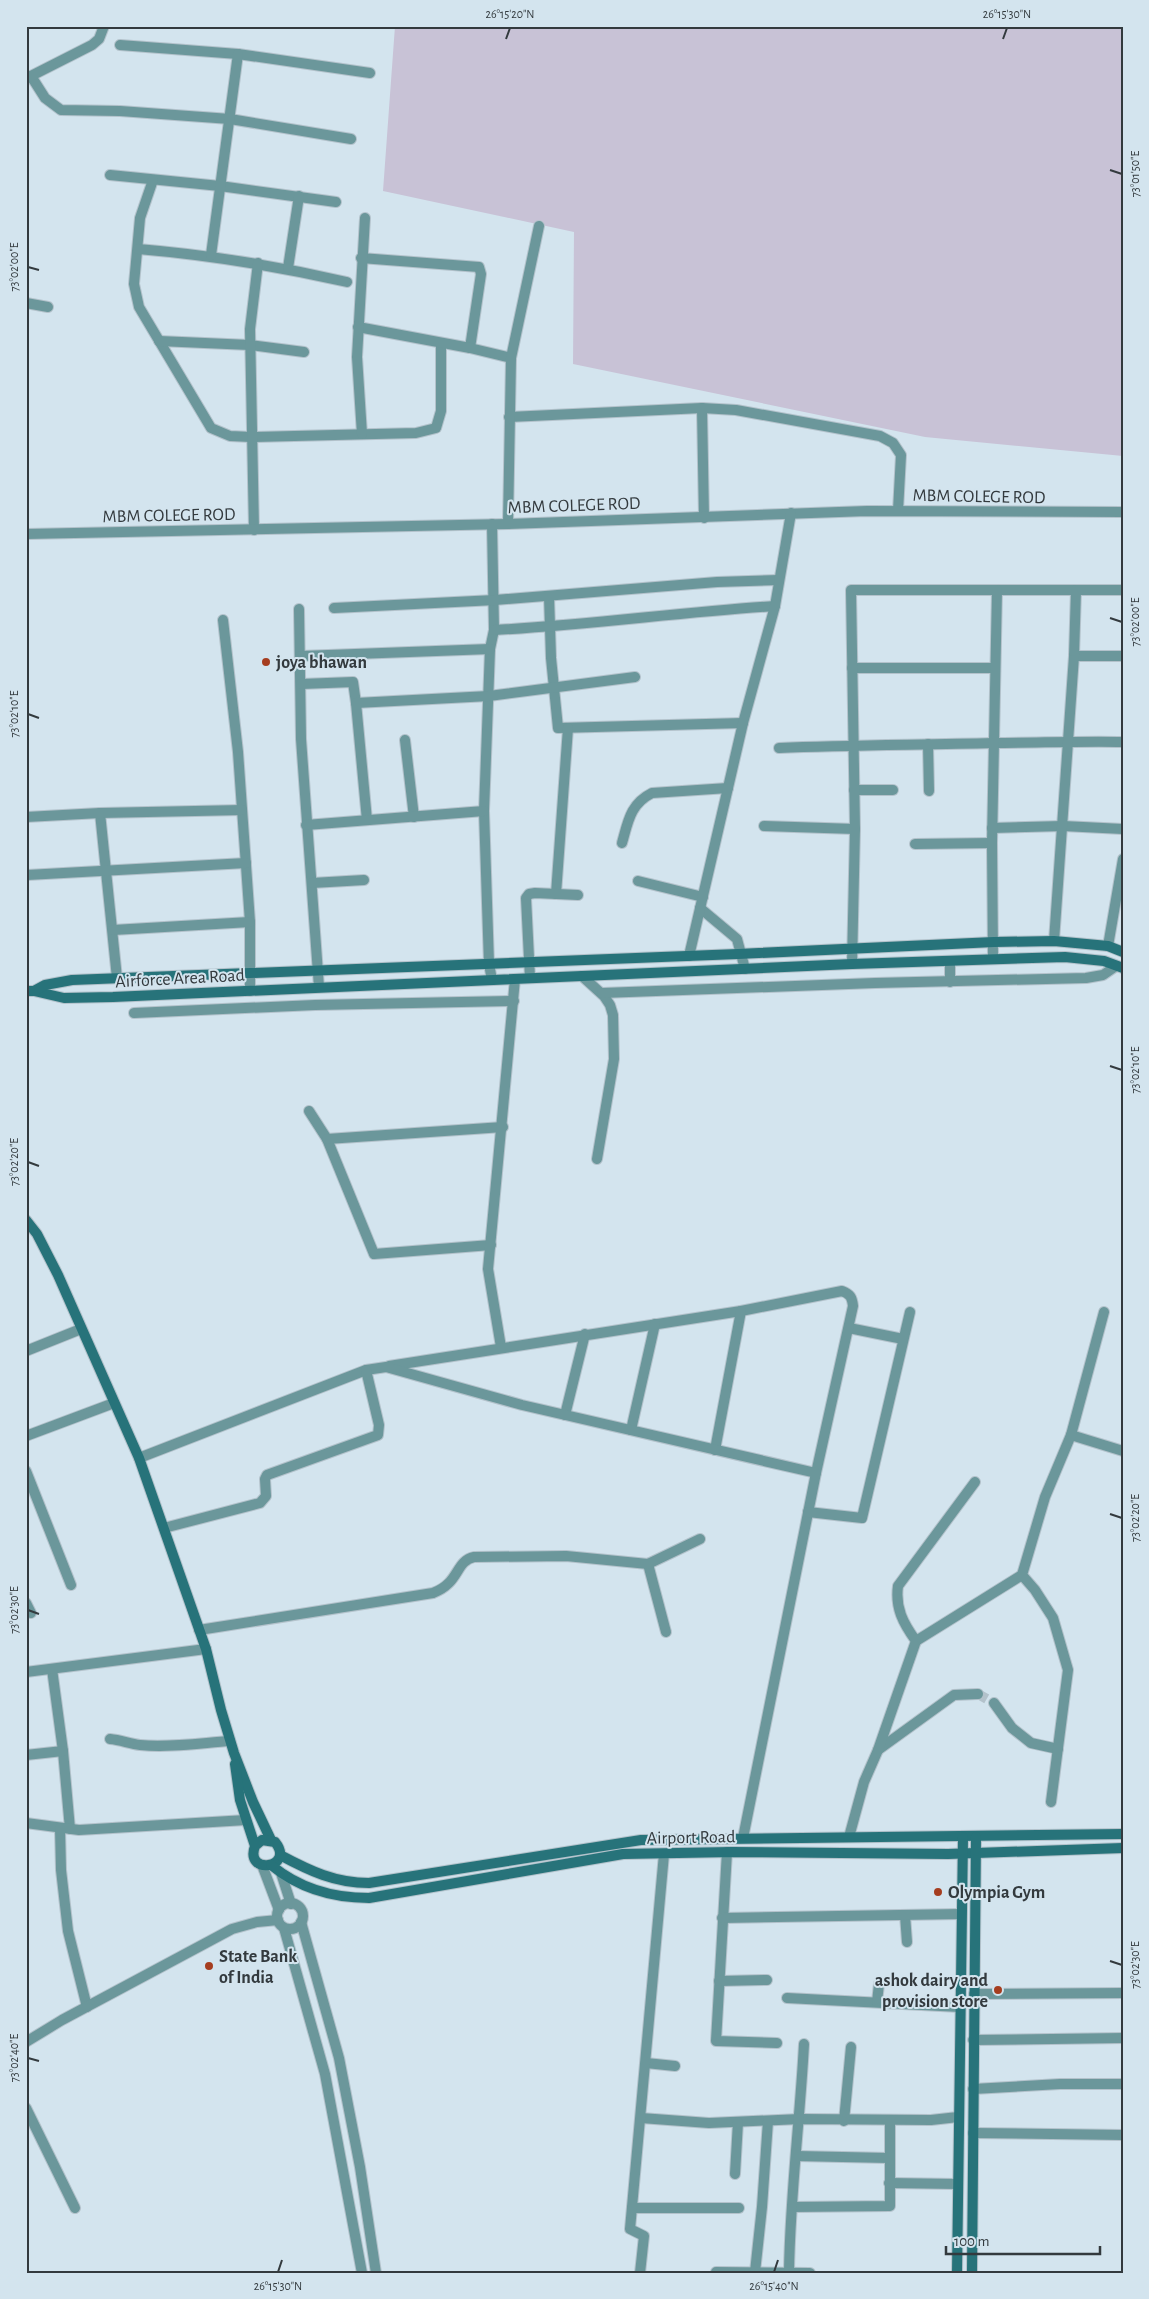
<svg xmlns="http://www.w3.org/2000/svg" width="1149" height="2299" font-family="'Alegreya Sans',sans-serif">
  <style>
    .green { fill: #c8c2d6 }
    .lines { fill: none; stroke-linecap: round; stroke-linejoin: round }
    .street-tunnel { stroke: #b3c2cb; stroke-width: 10; stroke-dasharray: 10 5; stroke-linecap: butt }
    .street-casing { stroke: #b3c2cb; stroke-width: 12 }
    .secondary-casing { stroke: #b3c2cb; stroke-width: 12 }
    .street { stroke: #6b979b; stroke-width: 10 }
    .secondary { stroke: #27737a; stroke-width: 10 }
    .ticks { fill: none; stroke: #333a3e; stroke-width: 2 }
    .poi-dot { fill: #a53d1f; stroke: #d3e4ee; stroke-width: 2 }
    .labels { text-anchor: middle; stroke-width: 4; stroke-linejoin: round; paint-order: stroke }
    .street-label { font-size: 18px; fill: #333a3e; stroke: #d3e4ee }
    .poi-label { font-size: 18px; font-weight: bold; fill: #333a3e; stroke: #d3e4ee; text-anchor: start }
    .neatline { fill: none; stroke: #333a3e; stroke-width: 2 }
    .ticks-label { font-size: 12px; text-anchor: middle; fill: #333a3e }
  </style>
  <rect width="100%" height="100%" fill="#d3e4ee"/>
  <!-- green -->
  <path class="green" d="M395,26H1123V456L925,437L573,364L574,232L383,191Z"/>
  <g class="lines">
    <!-- street-tunnel -->
    <path class="street-tunnel" d="M978,1694L994,1703"/>
    <defs>
      <g id="street">
        <path d="M120,45L238,54L370,73"/>
        <path d="M31,76L45,98L61,110L120,111L230,119L351,139"/>
        <path d="M27,78L92,45L99,39L104,26"/>
        <path d="M110,175L220,186L336,202"/>
        <path d="M153,180L140,218L134,284L139,307L211,428L230,436L251,437L416,433L436,428L441,411V343"/>
        <path d="M138,249C210,255 277,266 347,282"/>
        <path d="M211,255L238,54"/>
        <path d="M361,258L479,267L481,274L470,348"/>
        <path d="M288,268L299,196"/>
        <path d="M26,303L48,307"/>
        <path d="M358,327L470,348L511,358"/>
        <path d="M159,341L250,345L304,352"/>
        <path d="M702,408L704,518"/>
        <path d="M509,417L702,408L736,410L880,436L893,443L901,455L898,511"/>
        <path d="M362,434L357,357L365,218"/>
        <path d="M492,524L494,630L490,649L484,811L489,964L492,980"/>
        <path d="M508,524L511,358L539,226"/>
        <path d="M254,530L250,329L258,263"/>
        <path d="M26,534L508,524L867,511L1123,512"/>
        <path d="M997,590H1076"/>
        <path d="M549,596L551,658L558,728L743,723"/>
        <path d="M334,608L495,600L717,582L779,580"/>
        <path d="M299,609L301,739L319,987"/>
        <path d="M223,620L238,752L250,922V991"/>
        <path d="M494,630C588,625 681,612 775,606"/>
        <path d="M301,656L490,649"/>
        <path d="M1074,656H1123"/>
        <path d="M852,668H995"/>
        <path d="M301,684L353,682L356,703"/>
        <path d="M405,740L414,817"/>
        <path d="M928,744L929,791"/>
        <path d="M779,748C850,745 921,745 993,743C1036,743 1079,741 1123,742"/>
        <path d="M854,790H893"/>
        <path d="M100,813L117,978"/>
        <path d="M26,817L100,813L242,810"/>
        <path d="M367,820L356,703L489,696L635,677"/>
        <path d="M306,825L484,811"/>
        <path d="M764,826L855,829"/>
        <path d="M992,828L1063,826L1123,829"/>
        <path d="M622,843C628,822 630,804 652,793L728,788"/>
        <path d="M915,844L992,843"/>
        <path d="M27,875L246,863"/>
        <path d="M638,881L703,897"/>
        <path d="M312,883L364,880"/>
        <path d="M556,894L568,728"/>
        <path d="M700,908L737,939L745,969"/>
        <path d="M113,930L250,922"/>
        <path d="M1054,941L1074,656L1076,590H1123"/>
        <path d="M1108,946L1123,859"/>
        <path d="M689,956L743,723L775,606L791,513"/>
        <path d="M852,964L855,829L851,590H997L992,843L993,959"/>
        <path d="M582,976L604,996L610,1005L613,1015L614,1059L597,1159"/>
        <path d="M530,978L526,898L529,894L535,893L578,895"/>
        <path d="M950,982V961"/>
        <path d="M602,993L875,983L1086,978L1103,975L1116,966"/>
        <path d="M134,1013L315,1005L514,1001"/>
        <path d="M309,1111L327,1139L374,1254L491,1245"/>
        <path d="M327,1139L503,1127"/>
        <path d="M849,1328L903,1339"/>
        <path d="M501,1347L488,1269L515,979"/>
        <path d="M26,1351L81,1329"/>
        <path d="M389,1366L741,1311L842,1291C850,1294 852,1297 853,1306L816,1473"/>
        <path d="M565,1415L585,1334"/>
        <path d="M631,1430L655,1324"/>
        <path d="M1071,1435L1123,1451"/>
        <path d="M26,1436L114,1403"/>
        <path d="M715,1450L741,1311"/>
        <path d="M139,1458L366,1370L386,1367L522,1405L816,1473L743,1838"/>
        <path d="M26,1471L71,1585"/>
        <path d="M808,1512L862,1518L910,1312"/>
        <path d="M164,1528L260,1503L266,1496L265,1479L267,1475L378,1435L379,1425L366,1370"/>
        <path d="M648,1564L666,1632"/>
        <path d="M26,1603L31,1613"/>
        <path d="M199,1630L433,1593C460,1583 455,1561 474,1557L566,1556L648,1564L700,1539"/>
        <path d="M916,1641L1022,1575"/>
        <path d="M52,1669L63,1751L70,1829"/>
        <path d="M26,1672L206,1649"/>
        <path d="M994,1703L1012,1728L1031,1743L1058,1749"/>
        <path d="M110,1739C121,1740 130,1744 140,1745C169,1748 201,1743 230,1741"/>
        <path d="M878,1750L954,1695L978,1694"/>
        <path d="M26,1755L63,1751"/>
        <path d="M1051,1802L1068,1670L1053,1618L1035,1590L1022,1575L1045,1497L1071,1435L1104,1312"/>
        <path d="M26,1823L79,1830L246,1820"/>
        <path d="M60,1828L61,1870L68,1931L87,2007"/>
        <path d="M849,1837L864,1782L878,1750L916,1641C903,1623 895,1608 898,1586L975,1482"/>
        <path d="M727,1852L716,2041L777,2043"/>
        <path d="M262,1865L279,1910"/>
        <path d="M281,1873L291,1904"/>
        <circle cx="290" cy="1916" r="13"/>
        <path d="M905,1915L907,1942"/>
        <path d="M722,1918L961,1914"/>
        <path d="M301,1922L339,2058L360,2167L376,2273"/>
        <path d="M284,1928L325,2074L362,2273"/>
        <path d="M719,1981L767,1980"/>
        <path d="M974,1994L1123,1993"/>
        <path d="M787,1998L960,2007"/>
        <path d="M877,2002L879,1984"/>
        <path d="M973,2040L1123,2038"/>
        <path d="M26,2042L62,2020L232,1929L257,1922L278,1920"/>
        <path d="M646,2063L675,2066"/>
        <path d="M973,2089L1060,2084H1123"/>
        <path d="M26,2108L75,2208"/>
        <path d="M641,2118L709,2123L800,2119L931,2120L958,2117"/>
        <path d="M844,2121L851,2047"/>
        <path d="M973,2133L1123,2135"/>
        <path d="M796,2156L889,2158"/>
        <path d="M735,2174L738,2122"/>
        <path d="M889,2183L958,2184"/>
        <path d="M792,2207L890,2206V2120"/>
        <path d="M632,2208H739"/>
        <path d="M716,2272L810,2273"/>
        <path d="M755,2272L762,2207L768,2121"/>
        <path d="M789,2272C790,2196 800,2120 804,2044"/>
        <path d="M640,2273L644,2236L630,2229L664,1854"/>
      </g>
      <g id="secondary">
        <path d="M26,991H34L64,998L113,997L852,964L1065,957L1104,961L1123,968"/>
        <path d="M34,991L45,985L72,980L738,954L994,942L1054,941L1108,946L1123,952"/>
        <path d="M26,1220L37,1234L58,1275L139,1458L206,1649L221,1710L234,1753L253,1802L271,1840"/>
        <path d="M235,1764L240,1800L255,1846C244,1876 296,1868 275,1842L262,1840L255,1846"/>
        <path d="M280,1855C310,1871 335,1883 369,1883L641,1840L1123,1834"/>
        <path d="M271,1865C300,1889 332,1898 369,1898L623,1854L732,1852L948,1854L1123,1848"/>
        <path d="M957,2273L963,1837"/>
        <path d="M972,2273L976,1837"/>
      </g>
    </defs>
    <!-- street casing -->
    <use href="#street" class="street-casing"/>
    <!-- secondary casing -->
    <use href="#secondary" class="secondary-casing"/>
    <!-- street -->
    <use href="#street" class="street"/>
    <!-- secondary -->
    <use href="#secondary" class="secondary"/>
  </g>
  <!-- ticks -->
  <path class="ticks" d="M506,39L510,28M1003,39L1007,28M1110,170L1122,174M28,267L39,270M1110,618L1122,622M28,714L39,718M1110,1066L1122,1070M28,1162L39,1166M1110,1514L1122,1518M28,1610L39,1614M1110,1961L1122,1965M28,2058L39,2061M278,2272L282,2260M774,2272L778,2260"/>
  <!-- markers -->
  <g class="poi-dot">
    <circle cx="266" cy="662" r="5"/>
    <circle cx="938" cy="1892" r="5"/>
    <circle cx="209" cy="1966" r="5"/>
    <circle cx="998" cy="1990" r="5"/>
  </g>
  <g class="labels">
    <!-- street labels -->
    <g class="street-label">
      <text transform="translate(979 496) rotate(1)" y="6">MBM COLEGE ROD</text>
      <text transform="translate(574 505) rotate(-2)" y="6">MBM COLEGE ROD</text>
      <text transform="translate(169 515) rotate(-1)" y="6">MBM COLEGE ROD</text>
      <text transform="translate(180 978) rotate(-3)" y="6">Airforce Area Road</text>
      <text transform="translate(691 1837) rotate(-1)" y="6">Airport Road</text>
    </g>
    <!-- poi labels -->
    <g class="poi-label">
      <text x="276" y="668">joya bhawan</text>
      <text x="948" y="1898">Olympia Gym</text>
      <text x="219" y="1962">State Bank<tspan x="219" dy="21">of India</tspan></text>
      <text x="988" y="1986" text-anchor="end">ashok dairy and<tspan x="988" dy="21">provision store</tspan></text>
    </g>
  </g>
  <!-- border -->
  <rect width="1149" height="2299" fill="none" stroke="#d3e4ee" stroke-width="55"/>
  <!-- scale -->
  <path d="M946 2246v8h154v-8" fill="none" stroke="#333a3e" stroke-width="2.5"/>
  <text x="954" y="2246" font-size="15" fill="#333a3e" stroke="#d3e4ee" stroke-width="4" paint-order="stroke">100 m</text>
  <rect x="28" y="28" width="1094" height="2244" class="neatline"/>
  <g class="ticks-label">
    <text x="510" y="18">26°15'20"N</text>
    <text x="1007" y="18">26°15'30"N</text>
    <text transform="translate(1135 174) rotate(-90)" y="4">73°01'50"E</text>
    <text transform="translate(14 267) rotate(-90)" y="4">73°02'00"E</text>
    <text transform="translate(1135 622) rotate(-90)" y="4">73°02'00"E</text>
    <text transform="translate(14 714) rotate(-90)" y="4">73°02'10"E</text>
    <text transform="translate(1135 1070) rotate(-90)" y="4">73°02'10"E</text>
    <text transform="translate(14 1162) rotate(-90)" y="4">73°02'20"E</text>
    <text transform="translate(1135 1518) rotate(-90)" y="4">73°02'20"E</text>
    <text transform="translate(14 1610) rotate(-90)" y="4">73°02'30"E</text>
    <text transform="translate(1135 1965) rotate(-90)" y="4">73°02'30"E</text>
    <text transform="translate(14 2058) rotate(-90)" y="4">73°02'40"E</text>
    <text x="278" y="2290">26°15'30"N</text>
    <text x="774" y="2290">26°15'40"N</text>
  </g>
</svg>
